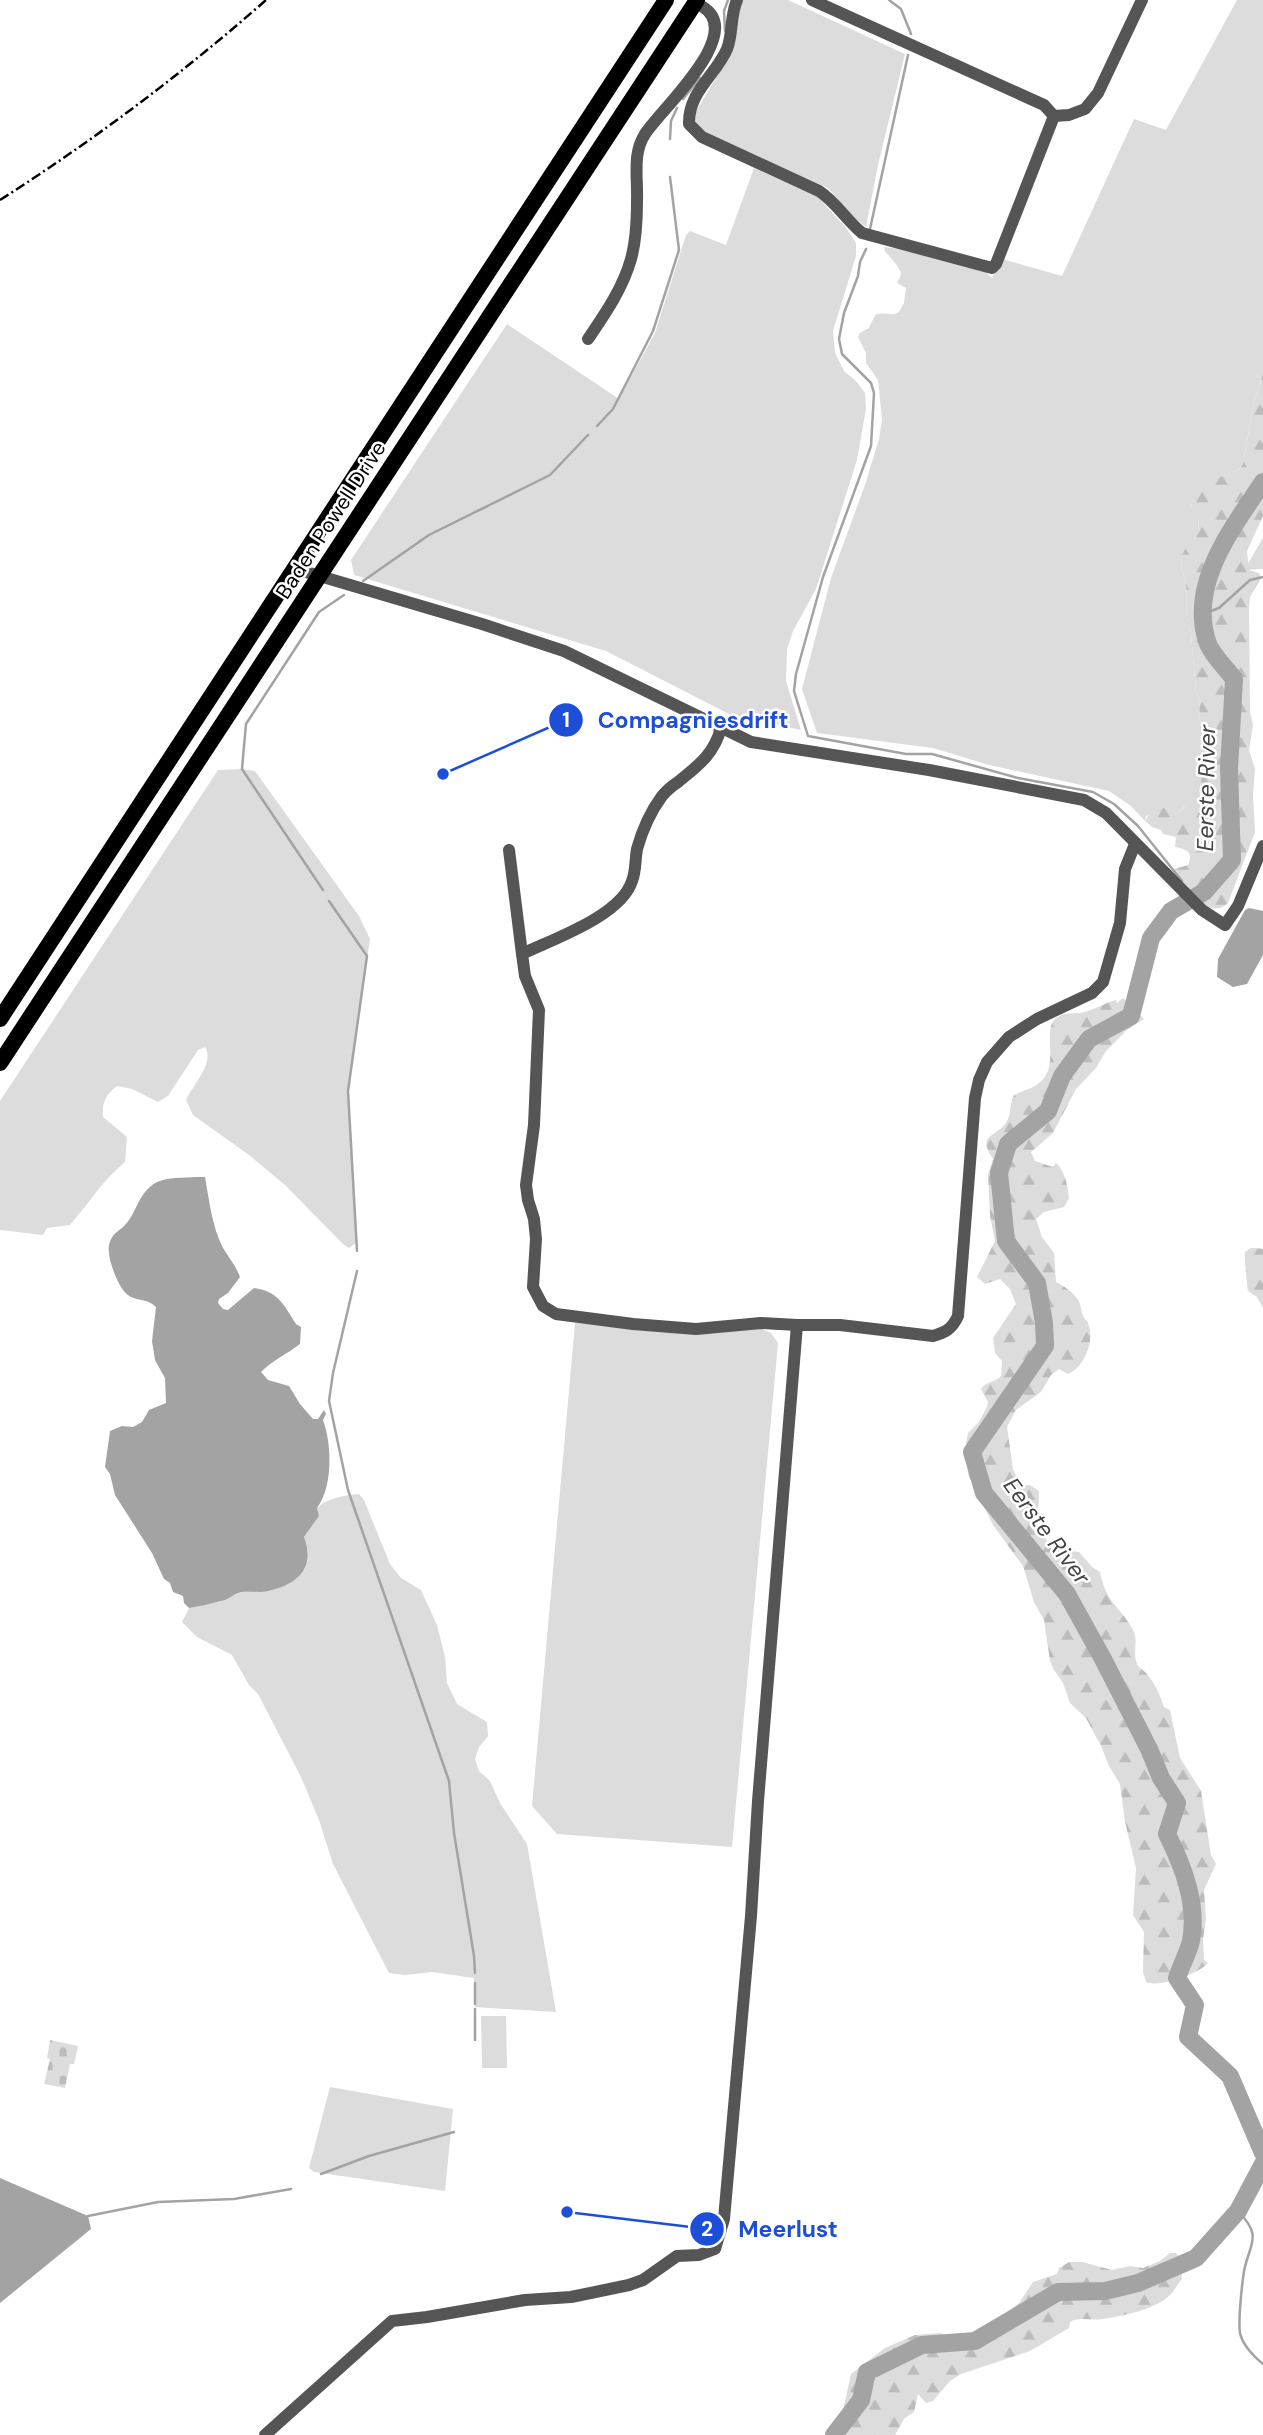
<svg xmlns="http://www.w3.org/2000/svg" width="1263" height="2435" font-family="'DM Sans',sans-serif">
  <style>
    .green { fill: #dcdcdc }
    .forest { fill: url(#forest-firs) }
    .cemetery { fill: url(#cemetery-stones) }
    .water { fill: #a3a3a3 }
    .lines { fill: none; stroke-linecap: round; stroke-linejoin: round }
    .stream { stroke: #a3a3a3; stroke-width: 2.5 }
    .river { stroke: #a3a3a3; stroke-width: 18 }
    .minor { stroke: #555; stroke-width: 12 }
    .major { stroke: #000; stroke-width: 16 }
    .rail { stroke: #000; stroke-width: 2.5; stroke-dasharray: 10 3.5 2 3.5; stroke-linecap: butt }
    .labels { text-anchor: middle; stroke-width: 5; stroke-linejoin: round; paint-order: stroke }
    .street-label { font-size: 21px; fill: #000; stroke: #fff }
    .water-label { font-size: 23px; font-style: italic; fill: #444; stroke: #fff }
    .leader { fill: none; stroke: #1d4ed8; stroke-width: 2.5 }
    .callout-dot { fill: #1d4ed8; stroke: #fff; stroke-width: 2.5 }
    .mark-label { font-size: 21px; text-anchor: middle; font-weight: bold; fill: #fff }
    .callout-label { font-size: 23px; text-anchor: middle; font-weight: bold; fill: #1d4ed8; stroke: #fff; stroke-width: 5; stroke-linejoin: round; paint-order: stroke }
  </style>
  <defs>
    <pattern id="forest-firs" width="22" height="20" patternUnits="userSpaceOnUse" patternTransform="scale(1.75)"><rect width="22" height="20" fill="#dcdcdc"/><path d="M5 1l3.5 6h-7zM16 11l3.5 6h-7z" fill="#bbb"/></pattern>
    <pattern id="cemetery-stones" width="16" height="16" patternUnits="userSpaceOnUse" patternTransform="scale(1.75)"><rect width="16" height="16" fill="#dcdcdc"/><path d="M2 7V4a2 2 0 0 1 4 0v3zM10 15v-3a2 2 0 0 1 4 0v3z" fill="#bbb"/></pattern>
  </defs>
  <rect width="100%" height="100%" fill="#fff"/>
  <!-- green -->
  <g class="green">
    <path d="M743,0H788L905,54L878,165L866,227L852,216L828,188L700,131L694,123L695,113L722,68Z"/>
    <path d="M1237,0H1263V374L1254,401L1243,464C1237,474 1203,496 1191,505L1198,512L1199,532L1191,538L1182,555L1181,565L1186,584L1187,619L1191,633L1196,691L1199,700L1200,720L1204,735L1200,798L1198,803L1184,807L1177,814L1164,808L1146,816L1145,821L1131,806L1109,791L989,765L933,748L817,733L802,689L831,578L866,482L879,439L882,419L878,380L866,363V353L858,337L860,333L869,328L875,315C884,311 891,317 899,312L904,303L906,288L897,283C898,280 901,277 901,273C900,268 889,255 885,252L884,247L924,252L983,269L992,278L1002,259L1062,276L1134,119L1166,130Z"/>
    <path d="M754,168L818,197L847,229L856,243V256L833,331L835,353L844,371L856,381L865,393L866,409L857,460L816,589L793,631L787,649L786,681L801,730L731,715L606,651L354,575L351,560L507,324L619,399L655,333L686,235L690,231L726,245Z"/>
    <path d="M1263,538V569L1244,570Z"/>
    <path d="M242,769L255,771L359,916L370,939L348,1091L356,1243L349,1248L343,1244L285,1185L249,1155L193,1115L186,1100C193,1085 215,1062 205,1047L198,1050L168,1096L158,1102L132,1089L117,1086C105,1095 102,1103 103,1117L127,1137L125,1162C103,1180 89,1203 70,1225L47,1228L43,1235L0,1230V1101L218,770Z"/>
    <path d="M575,1323L711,1332L760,1328L771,1333L778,1343L732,1847L557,1834L532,1806Z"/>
    <path d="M359,1494L364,1500L390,1564L401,1578L421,1590L437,1625L445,1657L447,1683L457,1704L487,1722L488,1736L479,1747L475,1759L479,1771L490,1781L500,1803L527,1844L556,2012L475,2007L474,1978L432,1972L405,1975L389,1973L333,1864L319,1820L301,1777L258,1694L249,1685L232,1655L197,1637L182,1622L189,1608C200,1605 211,1604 221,1601C228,1599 233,1594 241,1592C250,1591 260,1593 268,1591C298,1584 317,1568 304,1537L319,1516L317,1508C327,1498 345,1495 359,1494Z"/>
    <path d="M506,2016L507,2068H482L481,2016Z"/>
    <path d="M330,2087L453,2109L445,2191L314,2172L309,2168Z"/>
  </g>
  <!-- forest -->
  <g class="forest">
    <path d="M1263,374V516L1247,551L1249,570L1259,573L1261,578L1250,597L1249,608L1250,711L1253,725L1249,750L1255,769L1253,795L1255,832L1228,903C1209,922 1187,887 1174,874V869L1188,865C1194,852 1186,849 1175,847L1176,837L1163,834L1161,830L1152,827L1145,821L1153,808H1164L1177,814L1188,804L1198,803L1200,798L1204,735L1200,720L1199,700L1196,691L1191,633L1187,619L1186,584L1181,565L1182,555L1191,537L1199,532C1200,515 1194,510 1187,497C1196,465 1227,489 1243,464L1254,401Z"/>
    <path d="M1123,998L1144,1019L1127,1030L1106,1051L1096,1068L1076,1089L1053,1133L1031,1152L1035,1161L1053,1167L1056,1163C1066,1173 1067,1184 1069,1198L1064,1207L1044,1212L1036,1219L1042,1237L1054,1253L1056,1282C1064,1286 1073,1292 1078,1300C1081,1304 1081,1311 1083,1316C1088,1325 1086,1316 1089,1326C1094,1343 1084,1367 1068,1374L1059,1369L1051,1375L1041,1392L1016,1410L1007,1427L1013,1469L1020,1485H1030L1039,1491L1038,1521L1050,1548L1079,1552L1092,1567L1100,1572C1106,1603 1118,1604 1132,1628C1139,1639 1133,1650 1136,1661C1138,1668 1141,1668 1146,1673C1155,1683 1160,1695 1164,1707L1170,1710L1180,1758L1201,1791L1211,1855L1216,1864L1204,1890L1206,1919L1203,1940L1204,1960L1208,1963C1199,1974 1159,1988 1146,1982L1143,1972L1144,1932L1133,1915L1136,1868L1125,1822L1120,1784L1109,1766L1101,1746L1086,1718L1070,1703L1063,1683L1054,1670L1050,1661L1044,1620L1034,1602L1023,1566L993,1525L968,1474L966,1443L968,1433L979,1422L987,1407L988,1402L981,1389C986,1381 995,1383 1001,1376L1002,1361L995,1353L993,1338L1016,1304L1010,1289L1000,1279L985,1284L977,1277L995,1241L990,1216L988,1174L993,1159C977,1135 994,1138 1006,1123C1012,1114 1009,1104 1014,1095C1022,1091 1031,1089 1038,1084C1061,1068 1042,1031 1055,1019C1062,1012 1071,1014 1080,1013C1093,1011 1104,1003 1116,1000L1117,1003Z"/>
    <path d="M1256,1248L1263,1249V1308L1257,1297L1248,1291C1247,1285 1244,1255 1245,1252L1251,1248Z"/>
    <path d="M1170,2253H1176L1180,2258L1182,2279C1177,2284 1175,2291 1169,2296C1153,2310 1123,2316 1102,2319C1091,2321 1079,2316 1070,2322L1069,2328L1030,2351L961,2374L950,2381L933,2401L926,2403L918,2394L914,2412L904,2419L895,2435H824L840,2424L851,2374L885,2348L915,2335L940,2333L958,2339L982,2332L1019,2303L1033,2282L1057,2274L1059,2268L1069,2262H1082L1112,2270L1130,2266L1143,2268L1160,2261Z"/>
  </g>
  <!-- cemetery -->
  <path class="cemetery" d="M50,2040L78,2046L74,2064H70L65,2088L44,2084L50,2059L47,2058Z"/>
  <!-- water -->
  <g class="water">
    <path d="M1249,908L1263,911V955L1247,984L1233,987L1217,977L1218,959L1245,910Z"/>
    <path d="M195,1177H205C209,1199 212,1227 223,1248C229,1258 236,1266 240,1277L228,1293L219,1299L218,1303L223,1309L228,1310L254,1288C278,1291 284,1305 296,1324L301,1327L300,1344C287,1354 273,1360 261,1372L268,1380L289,1386L300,1404L313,1419H318L324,1410L326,1414L323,1420C332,1444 333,1487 317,1508L319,1516L304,1537C316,1568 298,1584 268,1591C260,1593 250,1591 241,1592C233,1594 228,1600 221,1601C211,1604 199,1606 189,1608L184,1603L183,1596L173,1592L170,1583L164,1579L152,1553L115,1495L110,1474L105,1467L110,1431L122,1426L133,1427L142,1422L149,1410L166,1403L165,1378L155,1360L152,1341L156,1307C144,1295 132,1305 121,1287C115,1277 107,1257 109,1245C112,1233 118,1232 125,1225C137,1213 138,1192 157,1182C168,1177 183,1178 195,1177Z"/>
    <path d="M0,2178L88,2216L91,2229L0,2303Z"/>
  </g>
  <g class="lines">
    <!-- stream -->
    <g class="stream">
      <path d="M889,0L901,9L911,34"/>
      <path d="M725,31L724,11L728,0"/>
      <path d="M683,99L700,78"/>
      <path d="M670,139L671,121L677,108"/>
      <path d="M870,229L908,55"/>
      <path d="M866,249L860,262L858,276L844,313L839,339L842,354L871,383L874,393L871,446L823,577L796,674L794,691L808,736L906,754H932L1018,778L1093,792L1114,804L1138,826L1182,881"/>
      <path d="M597,426L613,409L653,331L679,250L670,177"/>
      <path d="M363,581L429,535L550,475L588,435"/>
      <path d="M1201,615L1219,608L1250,580L1263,577"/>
      <path d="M323,890L242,769L246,724L319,612L344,595"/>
      <path d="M329,901L367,956L348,1091L357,1251"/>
      <path d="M357,1271L333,1373L329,1401L348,1490L449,1781L454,1833L474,1956L475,1973"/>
      <path d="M475,1983V2004"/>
      <path d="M475,2009V2040"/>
      <path d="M321,2174L369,2156L454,2132"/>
      <path d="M1238,2211C1263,2237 1250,2242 1244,2271C1242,2284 1238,2321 1240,2333C1242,2344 1254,2357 1263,2364"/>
      <path d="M88,2216L158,2202L234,2199L291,2189"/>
    </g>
    <!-- river -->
    <g class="river">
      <path d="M1263,482C1232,529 1187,585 1208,644C1213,656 1226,668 1234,679L1229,769L1232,860L1204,892L1171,911L1151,938L1131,1016L1089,1039L1062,1076L1048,1111L1008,1144L999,1173L1006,1241L1037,1283L1044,1323L1045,1346L972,1452L984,1493L1067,1594L1103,1659L1149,1749L1161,1778L1177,1803L1167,1834C1183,1866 1198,1904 1191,1941C1188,1953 1181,1966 1177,1978L1195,2005L1188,2037L1230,2076L1263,2153"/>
      <path d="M834,2435L861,2400L867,2372L922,2345L975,2341L1058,2292L1105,2291L1138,2283L1196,2258L1238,2211L1263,2164"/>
    </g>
    <!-- minor -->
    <g class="minor">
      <path d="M737,0C730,16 733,34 727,49C716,75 688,92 689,124L702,137L819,191C836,202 846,220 862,233L992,268L996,264L1054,116"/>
      <path d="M812,0L1044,105L1054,116L1069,115L1085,109L1098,93L1142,0"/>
      <path d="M588,339C605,314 623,288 631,259C636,241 637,220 637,201C638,178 632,154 645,134C661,109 746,34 703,7"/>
      <path d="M296,569L482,624L564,651L751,742L929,770L1084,800L1106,813L1202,910L1225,925L1238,906L1263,846"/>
      <path d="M509,850L522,954C553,939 621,916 632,881C636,871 635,860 637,849C642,831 651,811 662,796C667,790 672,786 678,782C699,765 714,754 721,728"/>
      <path d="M522,954L525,976L539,1010L534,1125L526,1185L528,1200L534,1219L536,1239L533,1287L543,1306L556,1314L633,1324L696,1329L761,1323L797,1325"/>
      <path d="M265,2435L392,2321L427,2317L525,2300L571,2297L629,2285L643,2280L677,2256L699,2255L715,2249L724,2219L751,1916L758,1801L797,1325H840L933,1336C946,1332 952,1329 958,1316L975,1098L979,1080L987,1062L1009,1037L1037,1019L1092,993L1103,982L1120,923L1125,869L1135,844"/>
    </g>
    <!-- major -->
    <g class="major">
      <path d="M0,1019L666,0"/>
      <path d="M0,1063L697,0"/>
    </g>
    <!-- rail -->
    <path class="rail" d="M0,200C94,140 182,74 266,0"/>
  </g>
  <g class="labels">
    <!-- street labels -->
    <g class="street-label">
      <text transform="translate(331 520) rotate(-57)" y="7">Baden Powell Drive</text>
    </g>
    <!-- water labels -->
    <g class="water-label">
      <text transform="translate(1206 788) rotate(-89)" y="8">Eerste River</text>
      <text transform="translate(1047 1531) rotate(53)" y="8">Eerste River</text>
    </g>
  </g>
  <!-- callouts -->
  <path class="leader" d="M443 774L566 720M567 2212L707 2229"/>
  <g class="callout-dot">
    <circle cx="443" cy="774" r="7"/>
    <circle cx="567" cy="2212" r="7"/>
    <circle cx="566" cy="720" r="18"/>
    <circle cx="707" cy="2229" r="18"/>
  </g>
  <g class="mark-label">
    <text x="566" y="727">1</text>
    <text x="707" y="2236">2</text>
  </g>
  <g class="callout-label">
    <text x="693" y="728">Compagniesdrift</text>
    <text x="788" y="2237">Meerlust</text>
  </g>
</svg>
